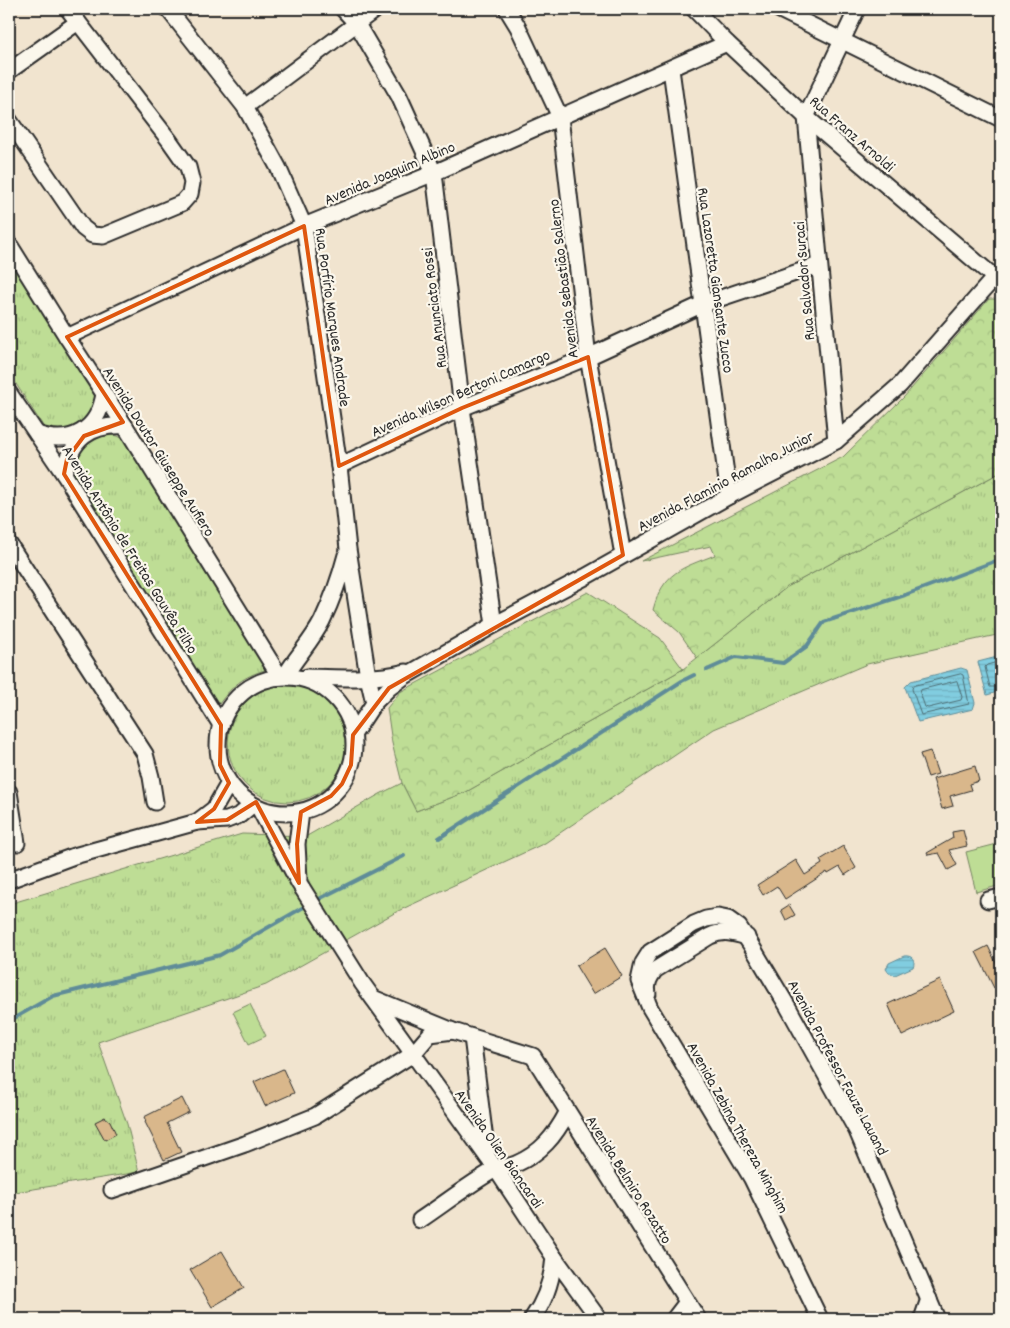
<svg xmlns="http://www.w3.org/2000/svg" width="1010" height="1328" font-family="Dekko,sans-serif">
  <style>
    .grass { fill: url(#grass-tufts); stroke: #748460 }
    .forest { fill: url(#forest-crowns); stroke: #748460 }
    .pitch { fill: #bedd95; stroke: #748460 }
    .water { fill: url(#water-rules); stroke: #5f8c98 }
    .lines { fill: none; stroke-linecap: round; stroke-linejoin: round }
    .shore { stroke: #4d6c73; stroke-width: 1 }
    .stream { stroke: #5f8c98; stroke-width: 4 }
    .building { fill: #d9b78b; stroke: #2b2b2b }
    .minor-casing { stroke: #2b2b2b; stroke-width: 19 }
    .minor { stroke: #fbf7ec; stroke-width: 15 }
    .marked { fill: none; stroke: #df570e; stroke-width: 4; stroke-linejoin: round }
    .labels { text-anchor: middle; stroke-width: 4.5; stroke-linejoin: round; paint-order: stroke }
    .street-label { font-size: 16px; fill: #2b2b2b; stroke: #fbf7ec }
  </style>
  <defs>
    <pattern id="grass-tufts" width="24" height="20" patternUnits="userSpaceOnUse" patternTransform="scale(1.25)"><rect width="24" height="20" fill="#bedd95"/><path d="M3 7l-1-3M5 7V3M7 7l1-3M15 17l-1-3M17 17v-4M19 17l1-3" fill="none" stroke="#a3be81"/></pattern>
    <pattern id="forest-crowns" width="20" height="18" patternUnits="userSpaceOnUse" patternTransform="scale(1.25)"><rect width="20" height="18" fill="#bedd95"/><path d="M2 6a3 3 0 1 1 6 0M12 15a3 3 0 1 1 6 0" fill="none" stroke="#a3be81"/></pattern>
    <pattern id="water-rules" width="6" height="5" patternUnits="userSpaceOnUse" patternTransform="scale(1.25)"><rect width="6" height="5" fill="#81cde0"/><path d="M0 2.5h6" fill="none" stroke="#70b0c0"/></pattern>
  </defs>
  <rect width="100%" height="100%" fill="#f1e4cf"/>
  <filter id="ink" filterUnits="userSpaceOnUse"><feTurbulence type="fractalNoise" baseFrequency=".02" numOctaves="2"/><feDisplacementMap in="SourceGraphic" scale="10" xChannelSelector="R" yChannelSelector="G"/><feConvolveMatrix kernelMatrix="1 2 1 2 8 2 1 2 1" color-interpolation-filters="sRGB"/></filter>
  <g filter="url(#ink)">
    <!-- grass -->
    <g class="grass">
      <path d="M9,256L97,392L92,415L65,433L45,429L9,373Z"/>
      <path d="M110,435L118,436L125,440L271,668C245,676 235,682 219,704L71,476L75,452L102,436Z"/>
      <path d="M1001,472V634L867,664L714,729L545,843L398,911L266,985L98,1042L127,1124L139,1172L9,1193V904L242,834L307,836L380,794L402,783L416,811L466,792L683,669L787,587Z"/>
      <circle cx="287" cy="743" r="59"/>
    </g>
    <!-- forest -->
    <g class="forest">
      <path d="M989,299H1001V472L787,587L697,658L679,632L653,610C663,572 682,568 715,555L711,546L641,561L843,457L904,397Z"/>
      <path d="M588,592L660,638L683,669L466,792L416,811L402,783L392,743L387,708L400,692Z"/>
    </g>
    <!-- pitch -->
    <g class="pitch">
      <path d="M1001,843V885L976,892L966,852Z"/>
      <path d="M250,1004L266,1036L249,1044L233,1012Z"/>
    </g>
    <!-- water -->
    <g class="water">
      <path d="M1001,656V691L987,695L978,662Z"/>
      <path d="M961,668L967,670L975,703L973,709L918,722L905,687L911,681Z"/>
      <path d="M904,956C912,955 916,960 913,967L895,975L889,973L886,969L889,963Z"/>
    </g>
    <g class="lines">
      <!-- shore -->
      <g class="shore">
        <path d="M1001,661L987,665L985,667L990,687H1001"/>
        <path d="M961,674L963,675L969,704L921,715L912,689L913,686Z"/>
        <path d="M957,681L962,697L961,700L928,708L925,707L920,693L921,690Z"/>
      </g>
      <!-- stream -->
      <g class="stream">
        <path d="M707,670L736,657L783,663L807,646L824,622L905,595L1001,559"/>
        <path d="M439,838L682,681L694,675"/>
        <path d="M315,901L404,856"/>
        <path d="M9,1021L53,996L220,955L309,904"/>
      </g>
    </g>
    <!-- building -->
    <g class="building">
      <path d="M930,751L938,774L928,777L920,754Z"/>
      <path d="M975,766L979,781L969,784L971,790L950,796L953,806L942,809L933,779Z"/>
      <path d="M963,830L967,846L949,850L957,865L948,870L939,853L928,855L927,853L953,838L952,832Z"/>
      <path d="M843,846L856,868L845,875L840,867L828,874L827,872L785,899L777,886L763,895L757,885L796,860L805,875L822,864L820,860Z"/>
      <path d="M789,905L795,915L786,920L781,910Z"/>
      <path d="M988,946L1001,973V985L994,988L976,952Z"/>
      <path d="M605,948L622,976L593,994L576,966Z"/>
      <path d="M940,980L954,1011L902,1036L888,1004Z"/>
      <path d="M283,1069L294,1093L265,1106L254,1082Z"/>
      <path d="M182,1098L189,1112L167,1123L181,1152L164,1160L145,1122L146,1121L144,1117Z"/>
      <path d="M105,1117L110,1121L116,1134L105,1140L95,1122Z"/>
      <path d="M222,1251L244,1288L212,1307L190,1270Z"/>
    </g>
    <g class="lines">
      <defs>
        <g id="minor">
          <path d="M168,9L245,107L278,167L304,226L339,466L348,549L368,677L374,703"/>
          <path d="M343,9L357,24L399,96L434,173L462,408L494,625"/>
          <path d="M507,9L518,27L560,117L588,357L623,555"/>
          <path d="M694,9L727,43L806,117L1001,283"/>
          <path d="M778,9L1001,119"/>
          <path d="M671,69L729,496"/>
          <path d="M9,71L78,22"/>
          <path d="M245,107L376,9"/>
          <path d="M9,120L83,228L92,235L103,236L182,203L190,194L192,183L188,167L169,140L68,9"/>
          <path d="M9,244L67,337L125,426L280,677"/>
          <path d="M67,337L304,226L434,173L727,43"/>
          <path d="M9,393L64,474L221,725"/>
          <path d="M37,434C71,446 98,430 104,394"/>
          <path d="M836,441L806,117L857,9"/>
          <path d="M339,466L462,408L588,357L703,304L819,265"/>
          <path d="M64,474C71,439 90,424 125,426"/>
          <path d="M9,544L145,754L151,777L155,802"/>
          <path d="M285,676C296,657 312,641 322,621C332,600 340,578 346,555"/>
          <circle cx="286" cy="745" r="68"/>
          <path d="M307,677C341,678 373,680 406,672"/>
          <path d="M353,735L374,703L389,688L405,676L494,625L585,577L729,496L836,441L900,385L994,278L1001,272"/>
          <path d="M9,792L17,843"/>
          <path d="M259,808L299,883L362,983L496,1169L554,1257L599,1319"/>
          <path d="M197,822L214,809L229,783"/>
          <path d="M299,879L297,844L301,812"/>
          <path d="M9,880L74,856L197,822L227,820L240,815L252,805"/>
          <path d="M988,900L1001,897"/>
          <path d="M648,994C646,984 649,978 655,970L710,936C723,930 734,933 747,937"/>
          <path d="M373,998L453,1031L533,1056L698,1319"/>
          <path d="M472,1037L487,1156"/>
          <path d="M112,1190L245,1144L315,1116L413,1054L430,1034L453,1031"/>
          <path d="M420,1220C444,1204 468,1185 494,1170C501,1167 509,1167 516,1164C541,1153 555,1136 567,1113"/>
          <path d="M532,1319C546,1300 552,1281 554,1257"/>
          <path d="M674,1319L687,1302"/>
          <path d="M820,1319L752,1179L650,1008L639,981L643,963L650,952L694,924L706,919L718,917L728,919L739,927L751,945L788,1007L857,1131L937,1319"/>
          <path d="M922,1319L929,1299"/>
        </g>
      </defs>
      <!-- minor casing -->
      <use href="#minor" class="minor-casing"/>
      <!-- minor -->
      <use href="#minor" class="minor"/>
    </g>
  </g>
  <!-- marked area -->
  <path class="marked" d="M304,226L339,466L462,408L588,357L623,555L389,688L353,735L351,765L342,784L331,796L301,812L297,844L299,883L256,802L227,820L197,822L214,809L229,783L220,765L221,725L64,474L67,459L84,436L123,422L67,337Z"/>
  <g class="labels">
    <!-- street labels -->
    <g class="street-label">
      <text transform="translate(853 133) rotate(41)" y="6">Rua Franz Arnoldi</text>
      <text transform="translate(389 172) rotate(-23)" y="6">Avenida Joaquim Albino</text>
      <text transform="translate(562 279) rotate(-97)" y="6">Avenida Sebastião Salerno</text>
      <text transform="translate(717 280) rotate(82)" y="6">Rua Lazoretta Giansante Zucco</text>
      <text transform="translate(803 281) rotate(-95)" y="6">Rua Salvador Suraci</text>
      <text transform="translate(433 308) rotate(-97)" y="6">Rua Anunciato Rossi</text>
      <text transform="translate(334 317) rotate(82)" y="6">Rua Porfírio Marques Andrade</text>
      <text transform="translate(460 392) rotate(-24)" y="6">Avenida Wilson Bertoni Camargo</text>
      <text transform="translate(160 451) rotate(58)" y="6">Avenida Doutor Giuseppe Aufiero</text>
      <text transform="translate(725 480) rotate(-28)" y="6">Avenida Flaminio Ramalho Junior</text>
      <text transform="translate(131 549) rotate(58)" y="6">Avenida Antônio de Freitas Gouvêa Filho</text>
      <text transform="translate(839 1067) rotate(62)" y="6">Avenida Professor Fauze Lauand</text>
      <text transform="translate(739 1127) rotate(61)" y="6">Avenida Zebina Thereza Minghim</text>
      <text transform="translate(500 1148) rotate(55)" y="6">Avenida Olien Biancardi</text>
      <text transform="translate(630 1179) rotate(58)" y="6">Avenida Belmiro Rozatto</text>
    </g>
  </g>
  <!-- margin -->
  <rect width="1010" height="1328" fill="none" stroke="#fbf7ec" stroke-width="30"/>
  <rect x="15" y="15" width="980" height="1298" fill="none" stroke="#2b2b2b" stroke-width="2" filter="url(#ink)"/>
</svg>
